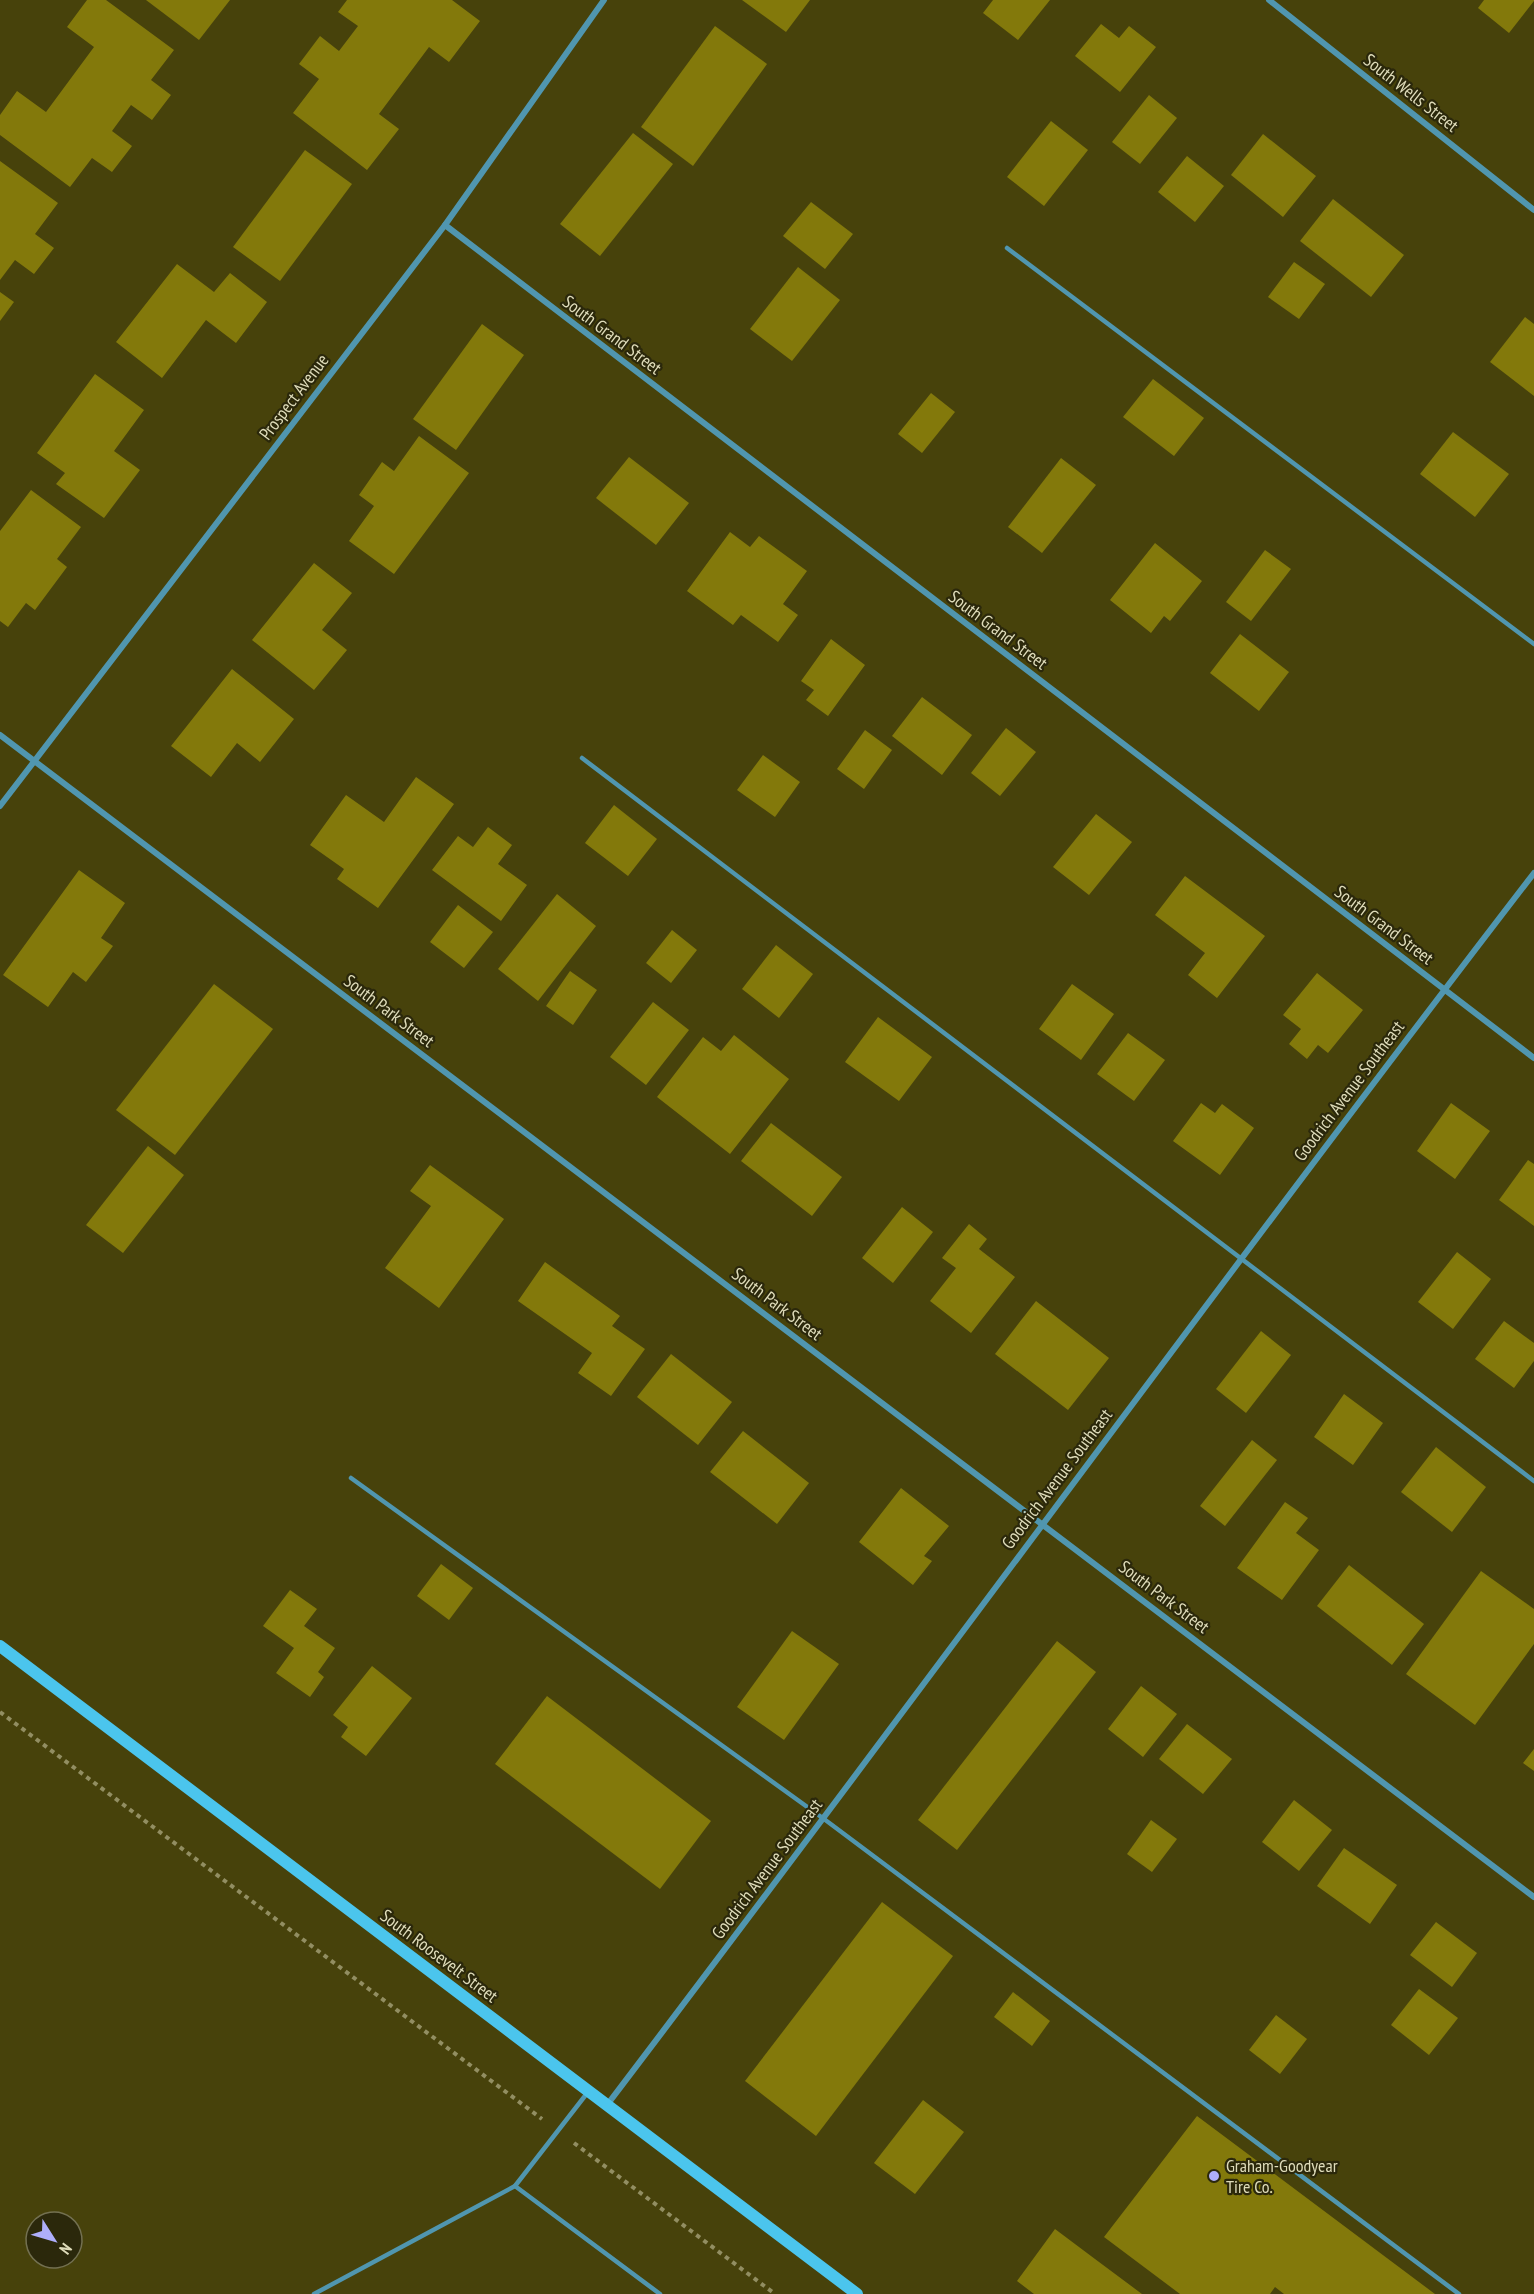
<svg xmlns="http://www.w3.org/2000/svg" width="1534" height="2294" font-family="'PT Sans Narrow',sans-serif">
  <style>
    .building { fill: #83790b }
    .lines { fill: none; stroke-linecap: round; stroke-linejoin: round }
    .path { stroke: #928e62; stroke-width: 4; stroke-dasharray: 4.5 4.5; stroke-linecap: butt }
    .lane { stroke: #5096af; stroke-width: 4.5 }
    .street { stroke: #5096af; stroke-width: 6 }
    .secondary { stroke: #4bc5ed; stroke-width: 12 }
    .poi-dot { fill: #aeaefb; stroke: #2b280b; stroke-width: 2 }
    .labels { text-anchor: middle; stroke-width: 4.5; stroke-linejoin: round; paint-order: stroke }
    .street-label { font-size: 18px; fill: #dfdcba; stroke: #2b280b }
    .poi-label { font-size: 18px; fill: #dfdcba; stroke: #2b280b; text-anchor: start }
  </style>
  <rect width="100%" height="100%" fill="#47420b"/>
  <!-- building -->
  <g class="building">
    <path d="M87,0H106L174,50L151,80L171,95L152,120L131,105L112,131L132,146L112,172L92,158L70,187L0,135V115L17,91L46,112L94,47L67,27Z"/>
    <path d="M146,0H230L199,40Z"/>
    <path d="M347,0H452L480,21L449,62L429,47L379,114L399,129L367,170L293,113L319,79L299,64L320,36L339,51L358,26L338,12Z"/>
    <path d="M742,0H810L786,32Z"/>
    <path d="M993,0H1050L1018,40L983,13Z"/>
    <path d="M1484,0H1534V1L1509,33L1478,8Z"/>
    <path d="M1101,24L1119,38L1129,26L1156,47L1120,92L1075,56Z"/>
    <path d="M715,26L767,64L693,166L641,127Z"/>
    <path d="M1149,95L1177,118L1140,164L1112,142Z"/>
    <path d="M1051,121L1088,150L1044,206L1007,177Z"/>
    <path d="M633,133L673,164L600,256L560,224Z"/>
    <path d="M1263,134L1316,176L1283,217L1231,175Z"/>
    <path d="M305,150L352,184L280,281L233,247Z"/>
    <path d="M1187,156L1224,186L1195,222L1158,192Z"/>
    <path d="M0,161L58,203L35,234L54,248L34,274L15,260L0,280Z"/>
    <path d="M1333,199L1404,255L1371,297L1300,241Z"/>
    <path d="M811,202L853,234L825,269L783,236Z"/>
    <path d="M1294,262L1325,284L1299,319L1268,297Z"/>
    <path d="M177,264L214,292L230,273L267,302L236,343L206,320L162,378L116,342Z"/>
    <path d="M798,267L840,300L792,361L750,329Z"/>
    <path d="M0,292L14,302L0,321Z"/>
    <path d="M1525,317L1534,324V396L1490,362Z"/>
    <path d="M482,324L524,355L456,450L413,419Z"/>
    <path d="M95,374L144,410L114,451L140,470L104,518L56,484L65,473L37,453Z"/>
    <path d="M1153,379L1204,418L1174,456L1123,417Z"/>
    <path d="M931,393L955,412L922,453L898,434Z"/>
    <path d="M1453,432L1509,474L1475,517L1420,474Z"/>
    <path d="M419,436L469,473L394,574L349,541L374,506L359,495L382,462L394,471Z"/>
    <path d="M629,457L689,503L656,545L596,498Z"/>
    <path d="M1061,458L1096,485L1042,553L1008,527Z"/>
    <path d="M31,490L81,527L57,559L67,567L35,610L26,603L8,627L0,621V531Z"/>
    <path d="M730,532L750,547L759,536L807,571L783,604L798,615L778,642L741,615L733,625L687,591Z"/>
    <path d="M1155,543L1202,581L1170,621L1164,616L1151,633L1110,600Z"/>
    <path d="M1265,550L1291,569L1251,621L1226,602Z"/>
    <path d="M314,563L352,593L322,630L347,650L314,690L252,640Z"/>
    <path d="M1240,634L1289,672L1259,711L1210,673Z"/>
    <path d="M831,639L865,665L828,716L806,700L814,690L801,681Z"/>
    <path d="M232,669L294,719L260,762L237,743L211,777L171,746Z"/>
    <path d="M922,697L972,735L942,775L892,736Z"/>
    <path d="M1006,728L1036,752L1000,796L971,773Z"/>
    <path d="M865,730L892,750L864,789L837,769Z"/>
    <path d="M763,755L800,782L775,817L737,790Z"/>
    <path d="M416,777L454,804L378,908L337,879L344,869L310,845L346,795L384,822Z"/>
    <path d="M614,805L657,839L628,876L585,843Z"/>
    <path d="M1096,814L1132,842L1089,895L1053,867Z"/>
    <path d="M488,827L512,845L498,864L527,885L501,921L432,870L458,836L473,847Z"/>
    <path d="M79,870L125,903L101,938L113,946L86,982L73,972L48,1007L3,975Z"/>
    <path d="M1185,876L1265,936L1217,998L1188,975L1205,953L1155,915Z"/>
    <path d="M557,894L596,926L538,1001L498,969Z"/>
    <path d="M458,905L493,932L464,968L430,942Z"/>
    <path d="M672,930L697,950L671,983L646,963Z"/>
    <path d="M776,945L813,974L779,1018L742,989Z"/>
    <path d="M570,971L597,990L573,1025L546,1006Z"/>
    <path d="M1317,973L1363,1010L1328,1053L1318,1045L1307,1059L1289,1044L1301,1029L1283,1015Z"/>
    <path d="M214,984L273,1029L175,1155L116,1110Z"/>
    <path d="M1072,984L1114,1014L1081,1060L1039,1029Z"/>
    <path d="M653,1002L689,1030L646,1085L610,1057Z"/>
    <path d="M878,1017L932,1057L899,1101L845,1062Z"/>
    <path d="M1128,1033L1165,1060L1134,1101L1097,1074Z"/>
    <path d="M734,1035L789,1079L730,1154L657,1097L703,1037L721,1051Z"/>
    <path d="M1201,1103L1215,1113L1222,1104L1254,1128L1220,1175L1173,1141Z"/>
    <path d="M1451,1103L1490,1131L1455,1179L1417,1151Z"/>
    <path d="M771,1123L842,1177L812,1216L741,1161Z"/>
    <path d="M148,1146L184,1175L123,1253L86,1225Z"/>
    <path d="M1528,1160L1534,1164V1226L1499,1200Z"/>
    <path d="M430,1165L504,1219L439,1308L385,1268L431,1206L410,1191Z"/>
    <path d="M902,1207L933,1232L893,1283L862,1258Z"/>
    <path d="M969,1224L987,1239L979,1249L1015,1277L971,1333L930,1301L956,1268L942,1258Z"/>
    <path d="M1457,1252L1491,1279L1453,1329L1418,1302Z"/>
    <path d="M545,1262L620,1316L612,1326L645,1349L611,1396L578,1373L592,1353L518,1301Z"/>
    <path d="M1036,1301L1109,1358L1068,1410L995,1354Z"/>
    <path d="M1504,1321L1534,1343V1361L1514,1388L1475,1359Z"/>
    <path d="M1261,1331L1291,1355L1246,1413L1216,1389Z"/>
    <path d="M671,1354L732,1402L698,1445L637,1397Z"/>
    <path d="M1344,1394L1383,1423L1353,1465L1314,1437Z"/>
    <path d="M743,1431L809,1483L777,1524L710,1472Z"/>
    <path d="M1252,1440L1277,1460L1225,1526L1200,1506Z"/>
    <path d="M1436,1447L1486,1487L1452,1532L1401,1492Z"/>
    <path d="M901,1488L949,1526L924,1556L932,1561L913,1585L859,1542Z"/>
    <path d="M1285,1502L1308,1518L1296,1533L1319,1550L1282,1600L1237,1568Z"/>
    <path d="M441,1564L473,1588L449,1620L417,1596Z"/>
    <path d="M1349,1565L1424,1624L1392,1665L1317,1606Z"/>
    <path d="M1481,1571L1534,1609V1644L1475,1725L1406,1674Z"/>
    <path d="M290,1590L317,1609L304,1626L335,1648L318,1672L324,1677L310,1697L276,1673L294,1648L263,1626Z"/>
    <path d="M792,1631L839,1664L784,1740L737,1707Z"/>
    <path d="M1057,1641L1096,1672L957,1850L918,1820Z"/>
    <path d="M372,1666L412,1698L366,1756L341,1737L348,1727L333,1715Z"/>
    <path d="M1141,1686L1177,1714L1143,1757L1108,1729Z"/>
    <path d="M547,1696L711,1821L660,1889L495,1764Z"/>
    <path d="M1187,1724L1232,1759L1203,1794L1159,1759Z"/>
    <path d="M1534,1749V1771L1523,1763Z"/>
    <path d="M1294,1800L1332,1830L1299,1871L1262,1842Z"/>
    <path d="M1151,1820L1177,1839L1152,1872L1127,1854Z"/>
    <path d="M1344,1848L1397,1885L1370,1924L1317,1886Z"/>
    <path d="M882,1902L953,1956L816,2136L745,2081Z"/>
    <path d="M1436,1922L1477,1953L1452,1987L1410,1955Z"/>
    <path d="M1419,1989L1458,2018L1429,2055L1391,2025Z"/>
    <path d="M1013,1992L1050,2021L1032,2046L994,2017Z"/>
    <path d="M1276,2015L1307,2039L1280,2074L1249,2050Z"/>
    <path d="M923,2100L964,2132L915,2194L874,2163Z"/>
    <path d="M1197,2116L1435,2294H1284L1275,2287L1270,2294H1180L1104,2237Z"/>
    <path d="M1055,2229L1095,2259L1142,2294H1034L1017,2281Z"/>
  </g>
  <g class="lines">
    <!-- path -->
    <g class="path">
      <path d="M0,1712L542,2119"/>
      <path d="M574,2143L775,2294"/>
    </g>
    <!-- lane -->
    <g class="lane">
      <path d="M1007,248L1534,644"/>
      <path d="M582,758L1534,1481"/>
      <path d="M351,1478L824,1819L1459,2294"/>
      <path d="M515,2186L660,2294"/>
      <path d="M314,2294L515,2186L588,2092"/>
    </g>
    <!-- street -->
    <g class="street">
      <path d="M1269,0L1534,210"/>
      <path d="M445,225L1534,1058"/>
      <path d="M0,735L1534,1897"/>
      <path d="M0,806L445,225L604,0"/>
      <path d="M607,2105C918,1696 1221,1280 1534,873"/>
    </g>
    <!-- secondary -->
    <path class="secondary" d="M0,1646L857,2294"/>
  </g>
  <!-- markers -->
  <circle class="poi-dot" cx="1214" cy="2176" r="6"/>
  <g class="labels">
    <!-- street labels -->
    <g class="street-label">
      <text transform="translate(1411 93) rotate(38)" y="6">South Wells Street</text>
      <text transform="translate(612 335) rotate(37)" y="6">South Grand Street</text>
      <text transform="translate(294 397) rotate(-53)" y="6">Prospect Avenue</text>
      <text transform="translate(998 630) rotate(37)" y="6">South Grand Street</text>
      <text transform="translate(1384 925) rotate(37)" y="6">South Grand Street</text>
      <text transform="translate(389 1011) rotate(37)" y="6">South Park Street</text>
      <text transform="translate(1349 1091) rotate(-53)" y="6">Goodrich Avenue Southeast</text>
      <text transform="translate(777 1304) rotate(37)" y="6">South Park Street</text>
      <text transform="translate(1057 1479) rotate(-53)" y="6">Goodrich Avenue Southeast</text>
      <text transform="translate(1164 1597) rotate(37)" y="6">South Park Street</text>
      <text transform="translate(767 1869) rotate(-53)" y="6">Goodrich Avenue Southeast</text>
      <text transform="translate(439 1956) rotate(37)" y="6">South Roosevelt Street</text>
    </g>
    <!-- poi labels -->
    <g class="poi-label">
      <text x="1226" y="2172">Graham-Goodyear<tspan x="1226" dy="21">Tire Co.</tspan></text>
    </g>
  </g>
  <!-- north arrow -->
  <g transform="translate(54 2240) rotate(127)"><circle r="28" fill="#2b280b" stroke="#737051" stroke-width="1.5"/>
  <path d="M0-4.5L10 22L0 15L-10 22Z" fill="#aeaefb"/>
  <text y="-9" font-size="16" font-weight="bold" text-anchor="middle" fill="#dfdcba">N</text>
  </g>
</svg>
